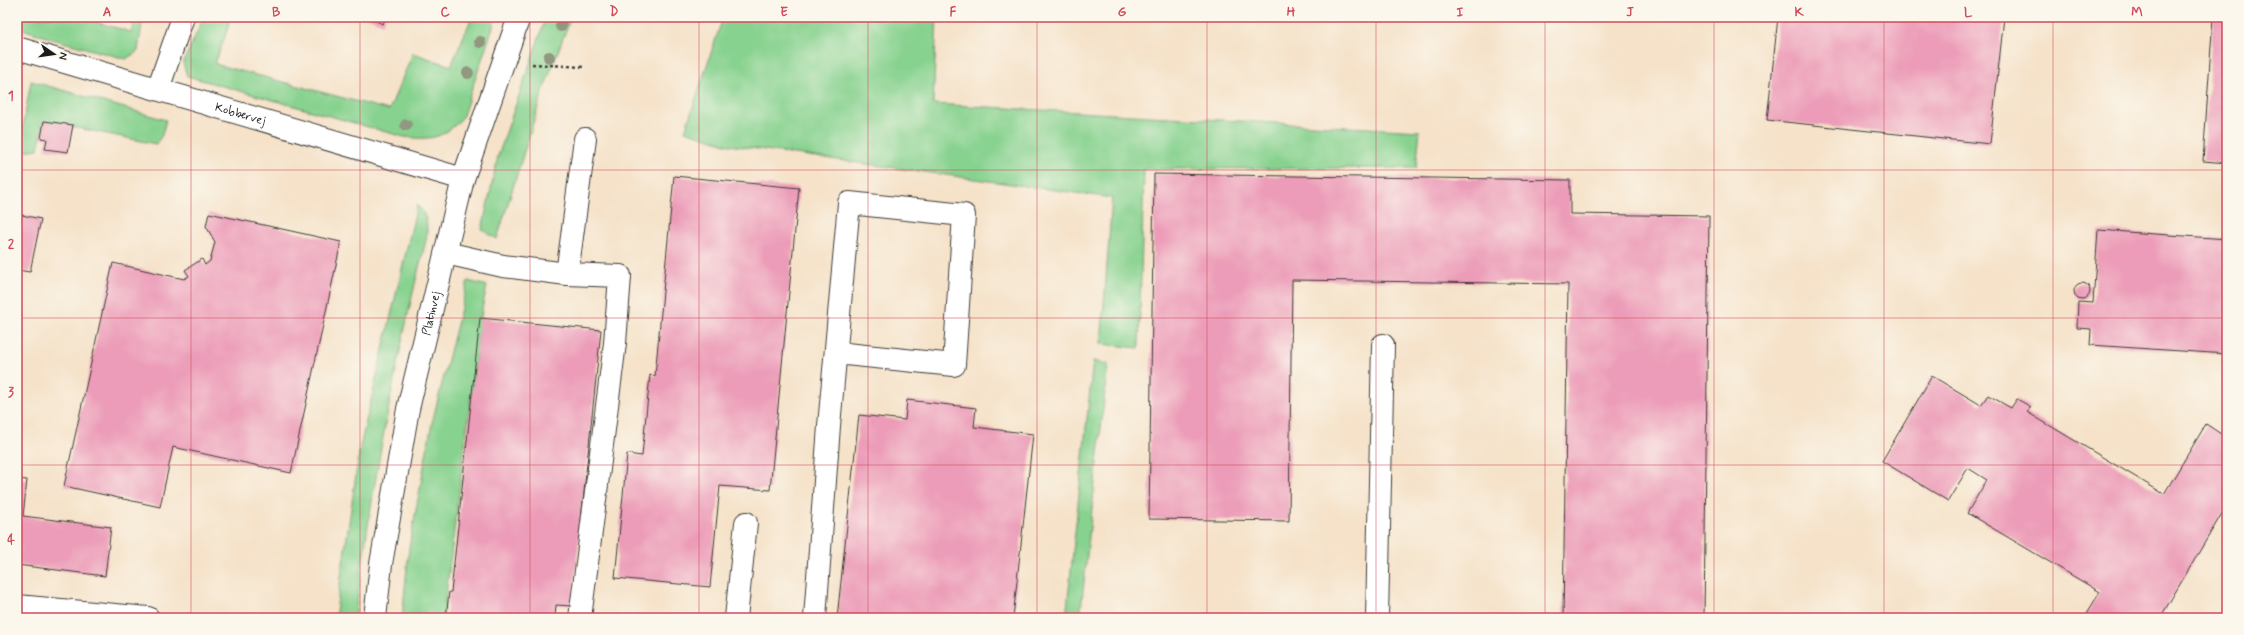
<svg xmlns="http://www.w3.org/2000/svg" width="2244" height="635" font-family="Mynerve,sans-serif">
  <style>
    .green { fill: #87d28f; stroke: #527756 }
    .building { fill: #ec9cb8 }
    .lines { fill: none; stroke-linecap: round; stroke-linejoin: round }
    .minor-casing { stroke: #3d3a36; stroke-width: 24 }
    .path { stroke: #3d3a36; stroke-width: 2.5; stroke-dasharray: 3 3; stroke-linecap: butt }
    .minor { stroke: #fff; stroke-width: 22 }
    .tree { fill: #929880 }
    .grid { fill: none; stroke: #d1495b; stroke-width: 1; stroke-opacity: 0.55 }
    .labels { text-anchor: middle; stroke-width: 3; stroke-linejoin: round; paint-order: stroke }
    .street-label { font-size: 12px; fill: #1c1c1c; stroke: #fbf7ec }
    .neatline { fill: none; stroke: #d1495b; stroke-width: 1.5 }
    .grid-label { font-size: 13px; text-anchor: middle; font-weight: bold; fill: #d1495b }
  </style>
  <rect width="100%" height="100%" fill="#fbf7ec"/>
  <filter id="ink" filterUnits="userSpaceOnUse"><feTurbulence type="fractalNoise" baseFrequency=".025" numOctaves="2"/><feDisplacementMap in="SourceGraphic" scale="8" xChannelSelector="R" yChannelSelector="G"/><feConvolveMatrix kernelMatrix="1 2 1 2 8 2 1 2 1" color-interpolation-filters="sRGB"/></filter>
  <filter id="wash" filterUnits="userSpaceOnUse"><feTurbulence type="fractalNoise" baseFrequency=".012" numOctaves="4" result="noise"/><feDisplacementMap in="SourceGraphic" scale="16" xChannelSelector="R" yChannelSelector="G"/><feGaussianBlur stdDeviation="0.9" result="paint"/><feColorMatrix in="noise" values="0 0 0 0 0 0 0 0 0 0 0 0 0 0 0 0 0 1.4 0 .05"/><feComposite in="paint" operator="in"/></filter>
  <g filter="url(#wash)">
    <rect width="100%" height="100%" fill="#f5e2c9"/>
    <!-- green -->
    <g class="green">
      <path d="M17,17H79L131,32L136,17H143L138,51L126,59L52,39L17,27Z"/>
      <path d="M204,17H229V25L215,64L389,110L413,53L451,66L472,17L496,18L462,118C443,139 431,140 404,137L187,76L183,63Z"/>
      <path d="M546,17H571L543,91L497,239L482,230L498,156Z"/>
      <path d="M723,17H937L933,104L1420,131L1416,168L1144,169L1139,348L1101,344L1112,198L729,145L685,131Z"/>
      <path d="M31,81L166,120L162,135L156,144L44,121L38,149L18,152Z"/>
      <path d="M417,205C435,221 424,248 419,267C391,383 370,500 355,618H335L360,447Z"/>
      <path d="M468,281L487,286L482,309L443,618H402L409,548L432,423Z"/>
      <path d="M1093,361L1108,364L1080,618H1066Z"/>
    </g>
    <g id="blocks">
      <!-- building -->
      <g class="building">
        <path d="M366,17H386L383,24Z"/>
        <path d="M1778,17H2004L1990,144L1767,120Z"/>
        <path d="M2213,17H2227V163L2203,161Z"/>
        <path d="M44,121L73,125L68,152L45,149L47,139L41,138Z"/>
        <path d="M1154,174L1570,180V214L1709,216L1704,618H1563L1568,284L1292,280L1289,521L1149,519Z"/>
        <path d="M674,176L799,188L770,490L720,486L710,587L615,578L627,454L642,456L650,375L655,376Z"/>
        <path d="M209,213L341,242L291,473L173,447L160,507L64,486L113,263L184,279L189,276L185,270L202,259L205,265L210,261L215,242L206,226Z"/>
        <path d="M17,214L41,219L30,272L17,270Z"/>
        <path d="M2098,230L2227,239V354L2090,345L2091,329L2077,328L2078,302L2093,303Z"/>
        <circle cx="2082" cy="291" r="8"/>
        <path d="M480,318L601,330L572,606L556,605L555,618H446L449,592H451Z"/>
        <path d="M1932,376L1981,405L1988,395L2011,408L2017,399L2031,407L2027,412L2164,494L2206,424L2227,438V505L2160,618H2084L2100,592L1967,513L1987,480L1968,468L1948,501L1882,461Z"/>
        <path d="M907,400L976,408L974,427L1033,434L1013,618H837L859,415L905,420Z"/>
        <path d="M17,479L27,480L23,516L111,527L105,576L17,565Z"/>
      </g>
    </g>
  </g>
  <g filter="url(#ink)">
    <use href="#blocks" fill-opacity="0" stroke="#3d3a36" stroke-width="1"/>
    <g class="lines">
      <defs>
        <g id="minor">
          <path id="s1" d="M17,48L463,179"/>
          <path d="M158,89L183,17"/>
          <path d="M446,253L503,266L567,274L585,139"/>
          <path d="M567,274L620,276L615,343L580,618"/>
          <path d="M17,606L148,618"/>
          <path id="s2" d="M375,618L381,564L408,409L463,179L519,17"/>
          <path d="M736,618L746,523"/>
          <path d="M815,618L829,426L849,203L964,215L954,365L836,353"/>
          <path d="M1377,618L1383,345"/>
        </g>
      </defs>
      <!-- minor casing -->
      <use href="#minor" class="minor-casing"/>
      <!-- path -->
      <path class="path" d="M532,64L583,67"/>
      <!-- minor -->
      <use href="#minor" class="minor"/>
    </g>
    <!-- trees -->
    <g class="tree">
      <circle cx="561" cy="26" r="6"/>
      <circle cx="480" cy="42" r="6"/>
      <circle cx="549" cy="57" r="6"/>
      <circle cx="468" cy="73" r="6"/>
      <circle cx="406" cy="125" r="6"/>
    </g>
  </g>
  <!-- grid -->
  <path class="grid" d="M191,17V618M360,17V618M530,17V618M699,17V618M868,17V618M1037,17V618M1207,17V618M1376,17V618M1545,17V618M1714,17V618M1884,17V618M2053,17V618M17,170H2227M17,318H2227M17,465H2227"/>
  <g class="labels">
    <!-- street labels -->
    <g class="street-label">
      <text dy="4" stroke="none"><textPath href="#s1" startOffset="233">Kobbervej</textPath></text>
      <text dy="4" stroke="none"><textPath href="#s2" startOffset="310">Platinvej</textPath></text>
    </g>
  </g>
  <!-- margin -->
  <rect width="2244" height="635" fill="none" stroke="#fbf7ec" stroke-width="44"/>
  <!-- north arrow -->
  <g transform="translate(54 54) rotate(103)" stroke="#fbf7ec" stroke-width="3" paint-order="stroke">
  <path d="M0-3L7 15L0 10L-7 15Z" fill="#1c1c1c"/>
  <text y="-6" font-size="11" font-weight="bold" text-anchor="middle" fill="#1c1c1c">N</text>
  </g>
  <rect x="22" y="22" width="2200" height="591" class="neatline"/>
  <g class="grid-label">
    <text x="107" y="16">A</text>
    <text x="276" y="16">B</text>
    <text x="445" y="16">C</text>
    <text x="614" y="16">D</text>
    <text x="784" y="16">E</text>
    <text x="953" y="16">F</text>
    <text x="1122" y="16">G</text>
    <text x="1291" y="16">H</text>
    <text x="1460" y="16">I</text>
    <text x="1630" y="16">J</text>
    <text x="1799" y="16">K</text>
    <text x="1968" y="16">L</text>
    <text x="2137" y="16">M</text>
    <text x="11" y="100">1</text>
    <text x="11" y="248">2</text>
    <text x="11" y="396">3</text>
    <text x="11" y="544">4</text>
  </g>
</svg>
